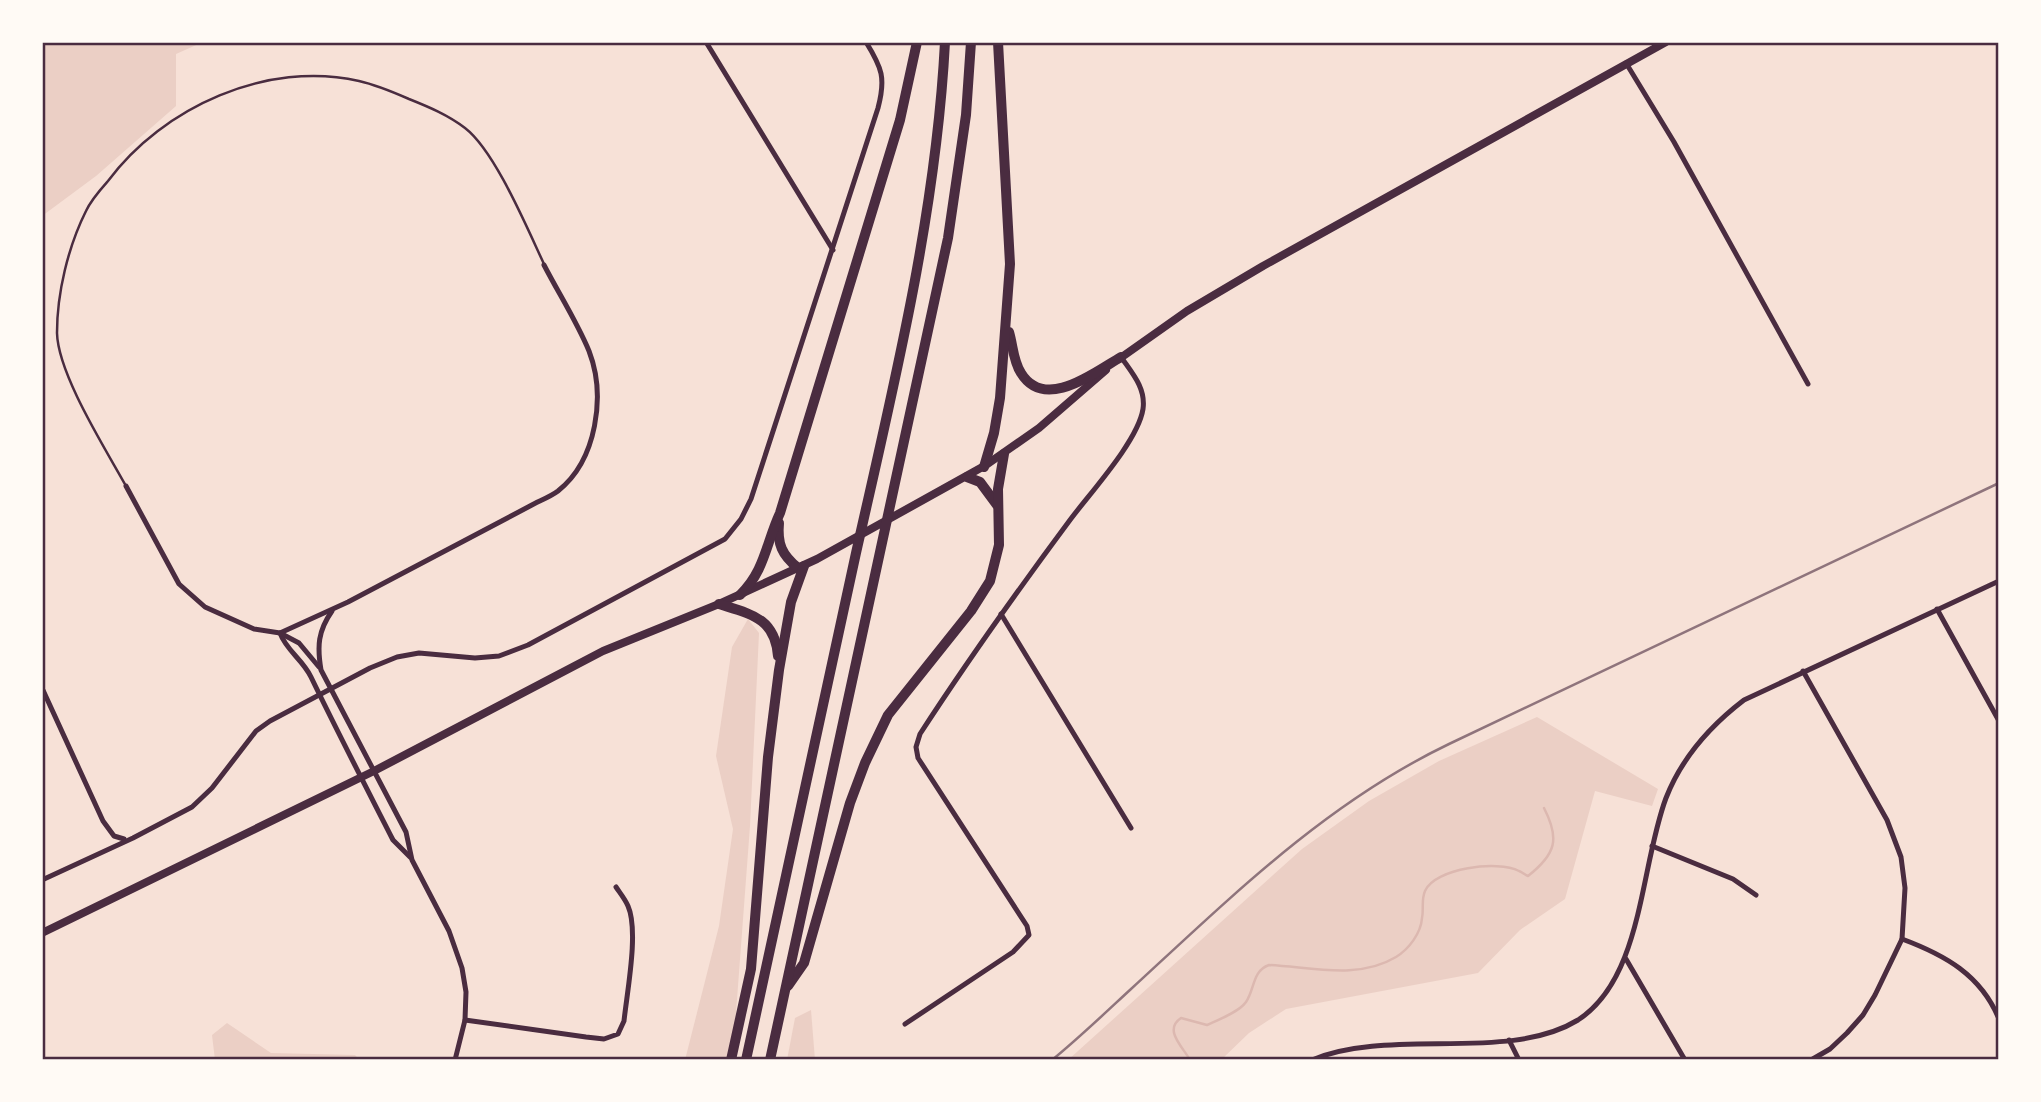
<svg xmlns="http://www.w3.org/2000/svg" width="2041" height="1102" font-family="Mulish,sans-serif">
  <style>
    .green { fill: #ebcfc5 }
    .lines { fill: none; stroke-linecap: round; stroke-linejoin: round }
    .stream { stroke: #dcb8b0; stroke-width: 2.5 }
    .service { stroke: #4a2c40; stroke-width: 2.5 }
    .minor { stroke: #4a2c40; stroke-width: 5 }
    .secondary { stroke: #4a2c40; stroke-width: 8 }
    .motorway { stroke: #4a2c40; stroke-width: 10 }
    .rail { stroke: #8f747c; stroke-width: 2.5 }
    .neatline { fill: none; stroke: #4a2c40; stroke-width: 2.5 }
  </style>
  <rect width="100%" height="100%" fill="#f7e1d7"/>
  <!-- green -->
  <g class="green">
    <path d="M42,42H203L176,54V106L96,176L42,216Z"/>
    <path d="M748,619L759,633L750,826L735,1026L728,1060H685L719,926L733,829L716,756L732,647Z"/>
    <path d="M1537,717L1658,789L1652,806L1595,791L1565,899L1520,930L1478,973L1286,1009L1249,1033L1221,1060H1068L1302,849L1369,801L1439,761Z"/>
    <path d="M811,1010L815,1060H787L795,1018Z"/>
    <path d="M227,1023L271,1053L355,1055L360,1060H215L212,1035Z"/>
  </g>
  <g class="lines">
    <!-- stream -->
    <g class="stream">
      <path d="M1126,1060H1127"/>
      <path d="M1190,1060C1183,1047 1163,1030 1181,1018L1207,1025C1218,1020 1239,1012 1246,1002C1255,989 1252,971 1269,965C1311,967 1358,980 1396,957C1409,949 1421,933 1422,918C1424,909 1421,900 1425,891C1435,868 1498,860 1519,871C1522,872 1525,875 1528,876C1556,854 1560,839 1544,808"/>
    </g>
    <!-- service -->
    <path class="service" d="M126,486C105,448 58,374 57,333C57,293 68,247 86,211C91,200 100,190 108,181C163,107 267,60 359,81C377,85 393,92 409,99C429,107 448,115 465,128C495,151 527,228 544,264"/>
    <!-- minor -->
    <g class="minor">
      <path d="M706,42L833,250"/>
      <path d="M1626,63L1674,142L1808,384"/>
      <path d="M126,486L179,584L205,607L254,629L280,633L348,602L530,506C539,501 550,497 558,491C597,460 606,395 589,351C577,322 559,294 544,265"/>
      <path d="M1937,609L1999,721"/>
      <path d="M332,611C318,631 317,646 321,670L406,832L412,860L449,931L462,968L466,992L465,1020L455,1060"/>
      <path d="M1001,614L1131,828"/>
      <path d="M280,633C286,650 303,660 311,677C337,731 365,785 393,840L410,857"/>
      <path d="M280,633L299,643L319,667"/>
      <path d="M1803,671L1887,820L1901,857L1905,888L1902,939L1875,995L1863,1015L1847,1033L1830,1049L1811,1060"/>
      <path d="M42,688L103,821L114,836L124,839"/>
      <path d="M1652,846L1733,879L1756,895"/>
      <path d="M42,880L133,838L192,807L212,788L256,731L270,721L370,668L397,657L419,653L475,658L499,656L528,645L725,539L741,519L751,499L878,108C886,78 882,68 866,42"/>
      <path d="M1902,939C1945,955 1981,975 1999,1019"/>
      <path d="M1626,959L1685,1060"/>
      <path d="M465,1020L586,1037L604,1039L618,1034L624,1021C627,992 639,931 628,906C625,899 620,893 616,887"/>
      <path d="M905,1024L1013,952L1029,935L1027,926L918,758L916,747L920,734C968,660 1018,590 1070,520C1090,493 1138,441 1143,409C1146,388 1132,373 1121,357"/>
      <path d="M1509,1040L1519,1060"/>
      <path d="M1312,1060C1390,1027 1508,1063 1578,1020C1643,978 1640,867 1666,798C1682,757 1710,726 1744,700L1999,581"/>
    </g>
    <!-- secondary -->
    <g class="secondary">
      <path d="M1119,359L1187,311L1263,266L1666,42"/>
      <path d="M42,933L374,771L603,651L719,604L817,559L986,465L1039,428L1106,370"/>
    </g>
    <!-- motorway -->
    <g class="motorway">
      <path d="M1009,332C1013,345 1013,361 1021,373C1045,412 1095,372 1121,357"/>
      <path d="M984,467L994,433L1000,398L1010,264L998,42"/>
      <path d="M967,477L980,482L997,505"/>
      <path d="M779,523C777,544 782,555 798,568"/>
      <path d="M740,595C765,571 766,543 780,513L900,120L917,42"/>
      <path d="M719,604C751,614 775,618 778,656"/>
      <path d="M788,986L804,963L850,803L865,763L888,715L971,611L990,581L999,545L998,489L1004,454"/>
      <path d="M731,1060L751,969L768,757L779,670L791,602L804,566"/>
      <path d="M746,1060C783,891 819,722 856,553C894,384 936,215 945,42"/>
      <path d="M770,1060L948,238L966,115L971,42"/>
    </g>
    <!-- rail -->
    <path class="rail" d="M1052,1060C1079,1038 1105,1013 1131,989C1231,897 1326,803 1449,744L1999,483"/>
  </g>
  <!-- border -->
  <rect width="2041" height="1102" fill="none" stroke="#fffaf5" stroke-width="88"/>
  <rect x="44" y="44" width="1953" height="1014" class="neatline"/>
</svg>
